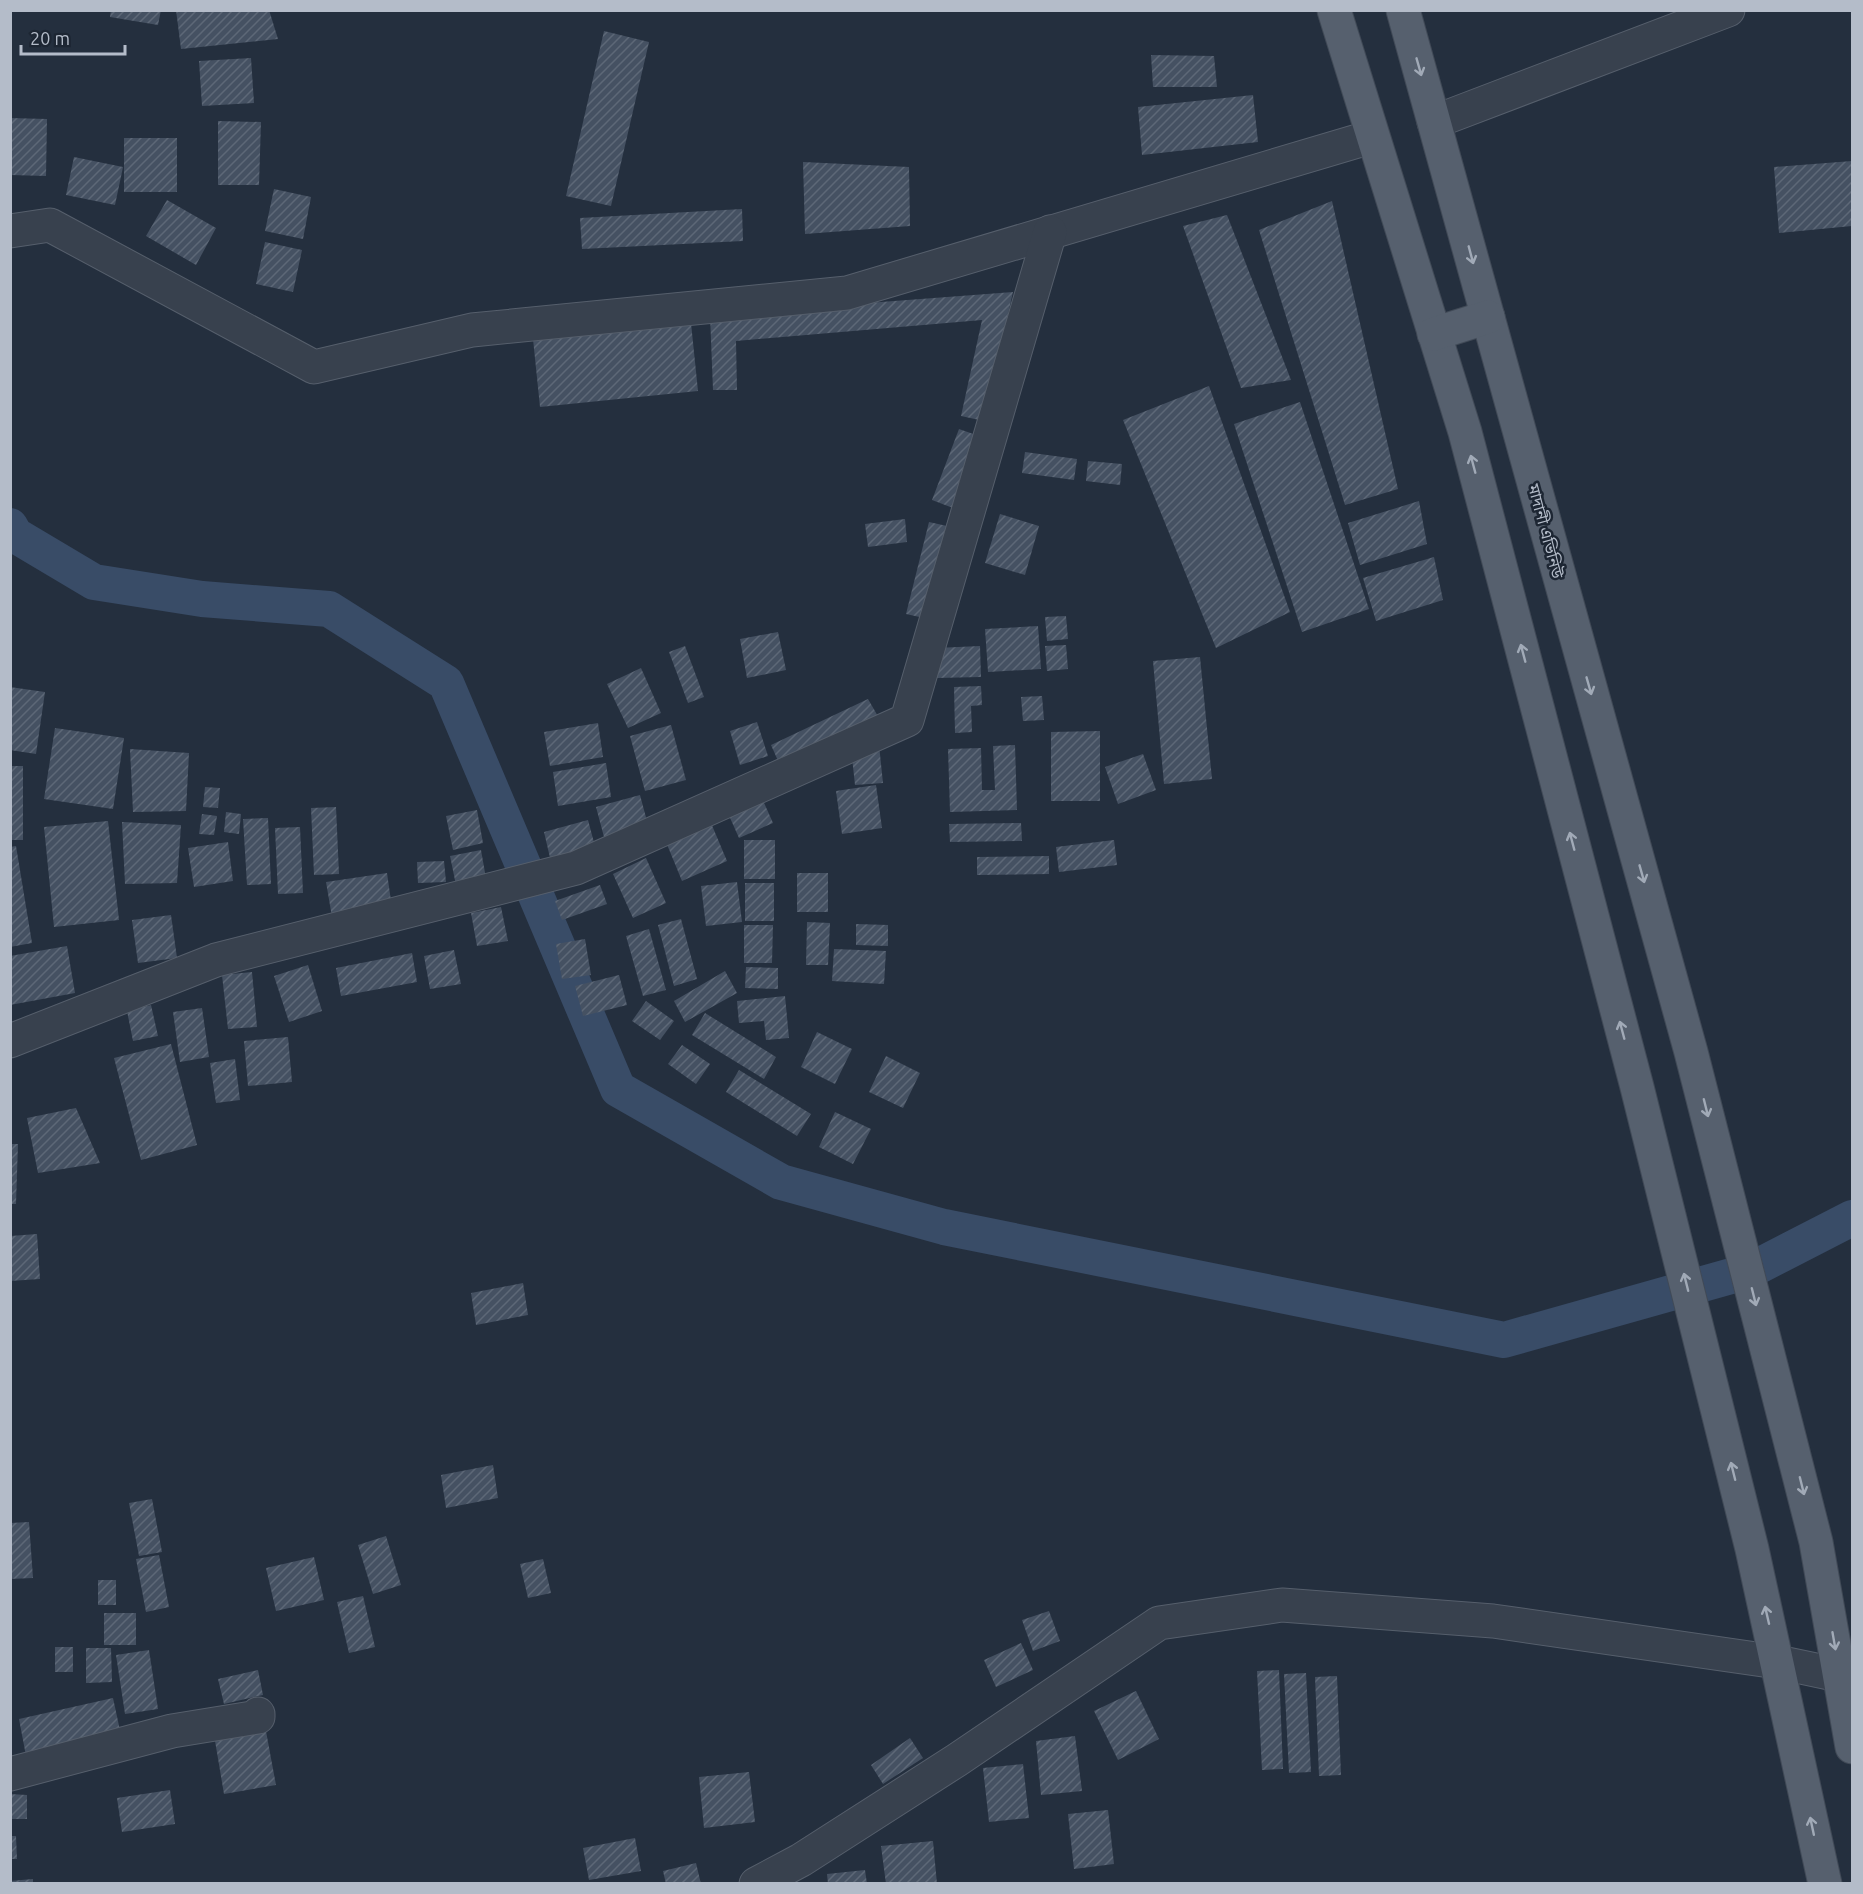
<svg xmlns="http://www.w3.org/2000/svg" width="1863" height="1894" font-family="Ubuntu,'Noto Sans Bengali',sans-serif">
  <style>
    .lines { fill: none; stroke-linecap: round; stroke-linejoin: round }
    .canal { stroke: #394c67; stroke-width: 36 }
    .building { fill: url(#building-hatch) }
    .minor-casing { stroke: #565f6c; stroke-width: 35 }
    .major-casing { stroke: #414a57; stroke-width: 35 }
    .minor { stroke: #38414e; stroke-width: 33 }
    .major { stroke: #56606e; stroke-width: 33 }
    .oneway { stroke: #a1aab7 }
    .labels { text-anchor: middle; stroke-width: 5; stroke-linejoin: round; paint-order: stroke }
    .street-label { font-size: 16px; fill: #b4bcc9; stroke: #1d2633 }
  </style>
  <defs>
    <pattern id="building-hatch" width="6" height="6" patternUnits="userSpaceOnUse" patternTransform="scale(1.5)"><rect width="6" height="6" fill="#455162"/><path d="M-1 1l2-2M0 6l6-6M5 7l2-2" fill="none" stroke="#5d6877"/></pattern>
  </defs>
  <rect width="100%" height="100%" fill="#242f3e"/>
  <g class="lines">
    <!-- canal -->
    <path class="canal" d="M10,526L15,535L94,582L202,599L329,609L446,683L618,1089L781,1182L944,1227L1504,1340L1749,1271L1852,1218"/>
  </g>
  <!-- building -->
  <g class="building">
    <path d="M111,10H161L158,25L110,17Z"/>
    <path d="M176,10H269L278,39L181,49Z"/>
    <path d="M604,31L649,42L611,206L566,196Z"/>
    <path d="M1151,55L1214,56L1217,87H1153Z"/>
    <path d="M251,58L254,103L202,106L199,61Z"/>
    <path d="M1253,95L1258,142L1142,155L1138,107Z"/>
    <path d="M10,118L47,119L46,176L10,175Z"/>
    <path d="M218,121L261,122L259,185H218Z"/>
    <rect x="124" y="138" width="53" height="54"/>
    <path d="M74,157L123,167L115,205L66,195Z"/>
    <path d="M1852,161V226L1779,233L1774,167Z"/>
    <path d="M803,162L909,167L910,226L805,234Z"/>
    <path d="M274,189L311,197L303,239L265,231Z"/>
    <path d="M167,200L216,228L196,265L146,236Z"/>
    <path d="M1332,201L1398,489L1345,505L1259,230Z"/>
    <path d="M742,209L743,241L582,249L580,218Z"/>
    <path d="M1227,215L1291,380L1241,388L1183,226Z"/>
    <path d="M265,242L302,250L293,292L256,284Z"/>
    <path d="M1013,292L984,421L961,416L982,320L736,341L737,390H713L710,315Z"/>
    <path d="M691,323L698,391L540,407L533,339Z"/>
    <path d="M1209,386L1290,612L1216,648L1123,420Z"/>
    <path d="M1300,402L1369,609L1302,632L1234,424Z"/>
    <path d="M959,429L979,436L953,508L932,500Z"/>
    <path d="M1025,452L1077,459L1074,480L1022,473Z"/>
    <path d="M1088,461L1122,464L1120,485L1086,481Z"/>
    <path d="M1419,501L1427,544L1360,565L1348,523Z"/>
    <path d="M1000,514L1039,526L1025,575L985,563Z"/>
    <path d="M905,519L907,542L868,547L865,524Z"/>
    <path d="M929,522L947,526L924,618L906,614Z"/>
    <path d="M1434,557L1443,600L1376,621L1363,578Z"/>
    <path d="M1066,616L1068,639L1047,641L1045,617Z"/>
    <path d="M1038,626L1041,669L988,672L985,629Z"/>
    <path d="M778,632L786,670L747,678L740,639Z"/>
    <path d="M1066,645L1068,669L1047,671L1045,646Z"/>
    <path d="M685,646L704,697L688,703L669,652Z"/>
    <path d="M980,646L981,677L937,678L936,648Z"/>
    <path d="M1200,657L1212,779L1164,784L1153,661Z"/>
    <path d="M641,668L661,713L628,728L607,684Z"/>
    <path d="M981,686L982,705L971,706L972,732L955,733L954,687Z"/>
    <path d="M10,687L45,692L36,754L10,750Z"/>
    <path d="M1042,696L1044,720L1023,721L1021,697Z"/>
    <path d="M868,699L883,725L783,772L771,745Z"/>
    <path d="M757,722L768,756L740,765L730,731Z"/>
    <path d="M598,723L603,757L550,766L544,732Z"/>
    <path d="M671,725L686,780L645,791L630,736Z"/>
    <path d="M55,728L124,738L113,809L44,799Z"/>
    <path d="M1100,731V801H1051V732Z"/>
    <path d="M879,745L883,783L855,785L851,748Z"/>
    <path d="M1015,745L1017,810L950,812L948,749L981,748L982,790H995L993,746Z"/>
    <path d="M130,749L189,753L186,811L133,812Z"/>
    <path d="M1143,754L1156,790L1118,804L1105,767Z"/>
    <path d="M606,763L611,797L558,806L553,772Z"/>
    <rect x="10" y="766" width="13" height="74"/>
    <path d="M876,785L882,828L842,834L836,791Z"/>
    <path d="M205,787L220,788L218,808L203,807Z"/>
    <path d="M640,795L648,825L604,837L596,807Z"/>
    <path d="M761,796L773,823L739,838L727,811Z"/>
    <path d="M336,807L339,874L314,875L311,808Z"/>
    <path d="M477,810L483,843L453,850L446,816Z"/>
    <path d="M226,812L241,814L239,834L224,832Z"/>
    <path d="M202,814L217,816L214,835L199,834Z"/>
    <path d="M268,818L271,884L247,885L243,819Z"/>
    <path d="M588,820L596,850L551,862L544,832Z"/>
    <path d="M108,821L119,920L54,927L44,827Z"/>
    <path d="M122,822L181,825L177,883L125,884Z"/>
    <path d="M711,823L727,861L682,881L666,842Z"/>
    <path d="M1021,823L1022,841L950,842L949,824Z"/>
    <path d="M300,827L303,893L278,894L275,828Z"/>
    <rect x="744" y="840" width="31" height="39"/>
    <path d="M1114,840L1117,865L1059,872L1056,847Z"/>
    <path d="M228,842L233,881L194,887L188,848Z"/>
    <path d="M16,846L32,943L10,947V847Z"/>
    <path d="M481,850L487,884L457,890L450,856Z"/>
    <path d="M1049,856V874L977,875V857Z"/>
    <path d="M646,858L666,903L633,918L613,874Z"/>
    <path d="M444,861L446,882L418,883L417,862Z"/>
    <path d="M387,873L392,908L332,917L326,882Z"/>
    <rect x="797" y="873" width="31" height="39"/>
    <path d="M737,882L742,922L706,926L701,886Z"/>
    <rect x="745" y="883" width="29" height="38"/>
    <path d="M600,885L607,904L562,920L555,901Z"/>
    <path d="M501,907L508,941L477,946L471,913Z"/>
    <path d="M171,915L177,958L138,963L132,920Z"/>
    <path d="M681,919L697,979L674,986L658,925Z"/>
    <path d="M807,922L830,923L828,965H806Z"/>
    <path d="M856,924L888,925V946L856,945Z"/>
    <path d="M744,925H773L772,963H744Z"/>
    <path d="M649,929L666,990L643,996L626,936Z"/>
    <path d="M585,939L591,975L562,979L556,944Z"/>
    <path d="M67,946L75,993L10,1005V956Z"/>
    <path d="M834,949L886,951L884,984L832,981Z"/>
    <path d="M454,950L461,984L430,989L424,956Z"/>
    <path d="M412,953L417,982L341,996L336,968Z"/>
    <path d="M308,965L322,1011L289,1022L274,976Z"/>
    <path d="M746,967L778,968V989L745,988Z"/>
    <path d="M725,971L737,993L685,1022L674,1001Z"/>
    <path d="M252,972L257,1027L228,1029L222,975Z"/>
    <path d="M619,975L627,1005L583,1016L575,986Z"/>
    <path d="M785,996L789,1038L766,1040L764,1021L739,1023L737,1001Z"/>
    <path d="M646,1001L674,1021L660,1040L632,1021Z"/>
    <path d="M151,1005L158,1036L133,1041L127,1011Z"/>
    <path d="M202,1008L209,1057L180,1062L173,1012Z"/>
    <path d="M705,1013L776,1057L764,1079L692,1035Z"/>
    <path d="M817,1032L852,1049L835,1084L801,1067Z"/>
    <path d="M288,1037L292,1082L248,1086L244,1041Z"/>
    <path d="M171,1044L197,1145L141,1160L114,1058Z"/>
    <path d="M682,1045L710,1064L696,1084L668,1064Z"/>
    <path d="M886,1056L920,1073L903,1108L869,1092Z"/>
    <path d="M235,1059L240,1100L216,1103L210,1063Z"/>
    <path d="M739,1070L811,1114L797,1136L726,1092Z"/>
    <path d="M76,1108L100,1163L38,1173L27,1118Z"/>
    <path d="M835,1112L871,1129L853,1164L819,1147Z"/>
    <path d="M10,1144H18L16,1204H10Z"/>
    <path d="M37,1234L40,1279L10,1281V1236Z"/>
    <path d="M523,1283L528,1315L476,1325L471,1293Z"/>
    <path d="M493,1465L498,1498L446,1508L441,1475Z"/>
    <path d="M152,1499L162,1552L139,1556L129,1503Z"/>
    <path d="M29,1522L33,1578L10,1579V1523Z"/>
    <path d="M386,1536L401,1585L373,1594L358,1545Z"/>
    <path d="M159,1555L169,1607L146,1612L136,1559Z"/>
    <path d="M314,1557L324,1600L276,1611L266,1568Z"/>
    <path d="M543,1559L551,1593L528,1598L520,1564Z"/>
    <rect x="98" y="1580" width="18" height="25"/>
    <path d="M363,1596L375,1647L349,1653L337,1602Z"/>
    <path d="M1049,1611L1060,1641L1033,1651L1022,1620Z"/>
    <rect x="104" y="1613" width="32" height="32"/>
    <path d="M1021,1643L1033,1670L996,1687L984,1660Z"/>
    <rect x="55" y="1647" width="18" height="25"/>
    <path d="M86,1648H111L112,1682L86,1683Z"/>
    <path d="M149,1650L158,1709L125,1714L116,1655Z"/>
    <path d="M258,1670L263,1695L224,1704L218,1679Z"/>
    <path d="M1279,1670L1283,1769L1262,1770L1257,1671Z"/>
    <path d="M1306,1673L1311,1772L1289,1773L1284,1674Z"/>
    <path d="M1337,1676L1341,1775L1319,1776L1315,1677Z"/>
    <path d="M1136,1691L1159,1739L1118,1760L1094,1711Z"/>
    <path d="M113,1698L121,1735L26,1756L19,1719Z"/>
    <path d="M265,1726L276,1785L224,1794L214,1735Z"/>
    <path d="M1075,1736L1082,1791L1041,1795L1036,1741Z"/>
    <path d="M910,1738L923,1758L883,1784L871,1765Z"/>
    <path d="M1023,1764L1029,1818L989,1822L983,1768Z"/>
    <path d="M749,1772L755,1822L704,1828L699,1777Z"/>
    <path d="M170,1790L175,1824L122,1832L117,1798Z"/>
    <path d="M10,1794L27,1795V1819H10Z"/>
    <path d="M1108,1810L1114,1864L1074,1869L1068,1814Z"/>
    <path d="M10,1836H16L17,1859H10Z"/>
    <path d="M635,1838L641,1871L589,1880L583,1848Z"/>
    <path d="M933,1841L937,1884H886L881,1846Z"/>
    <path d="M696,1863L701,1884H666L663,1871Z"/>
    <path d="M865,1870L867,1884H828L827,1874Z"/>
    <path d="M33,1879V1884H10V1881Z"/>
  </g>
  <g class="lines">
    <defs>
      <g id="minor">
        <path d="M1434,122L1728,10"/>
        <path d="M10,231L50,225L314,367L472,330L847,293L1371,137"/>
        <path d="M10,1041L216,960L576,868L907,720L1050,232"/>
        <path d="M10,1774L172,1731L258,1717V1714"/>
        <path d="M756,1884L801,1860L957,1760L1159,1623L1282,1605L1493,1621L1777,1662L1839,1675"/>
      </g>
      <g id="major">
        <path d="M1334,10L1465,432L1637,1087L1752,1549L1825,1884"/>
        <path d="M1403,10L1691,1052L1816,1542L1852,1747"/>
        <path d="M1434,334L1488,317"/>
      </g>
    </defs>
    <!-- minor casing -->
    <use href="#minor" class="minor-casing"/>
    <!-- major casing -->
    <use href="#major" class="major-casing"/>
    <!-- minor -->
    <use href="#minor" class="minor"/>
    <!-- major -->
    <use href="#major" class="major"/>
  </g>
  <!-- one-way arrows -->
  <defs><path id="oneway-shaft" d="M-6 0H5M1.5-3L5.5 0L1.5 3" fill="none" stroke-width="1.6" stroke-linecap="round" stroke-linejoin="round" transform="scale(1.5)"/></defs>
  <g class="oneway">
    <use href="#oneway-shaft" transform="translate(1419 67) rotate(74)"/>
    <use href="#oneway-shaft" transform="translate(1471 255) rotate(75)"/>
    <use href="#oneway-shaft" transform="translate(1473 464) rotate(-105)"/>
    <use href="#oneway-shaft" transform="translate(1523 653) rotate(-105)"/>
    <use href="#oneway-shaft" transform="translate(1589 686) rotate(74)"/>
    <use href="#oneway-shaft" transform="translate(1572 841) rotate(-105)"/>
    <use href="#oneway-shaft" transform="translate(1642 874) rotate(74)"/>
    <use href="#oneway-shaft" transform="translate(1622 1030) rotate(-105)"/>
    <use href="#oneway-shaft" transform="translate(1706 1108) rotate(76)"/>
    <use href="#oneway-shaft" transform="translate(1686 1282) rotate(-104)"/>
    <use href="#oneway-shaft" transform="translate(1754 1297) rotate(76)"/>
    <use href="#oneway-shaft" transform="translate(1733 1471) rotate(-104)"/>
    <use href="#oneway-shaft" transform="translate(1802 1486) rotate(76)"/>
    <use href="#oneway-shaft" transform="translate(1767 1615) rotate(-103)"/>
    <use href="#oneway-shaft" transform="translate(1834 1641) rotate(80)"/>
    <use href="#oneway-shaft" transform="translate(1812 1826) rotate(-102)"/>
  </g>
  <g class="labels">
    <!-- street labels -->
    <g class="street-label">
      <text transform="translate(1546 531) rotate(75)" y="6">মাদানী এভিনিউ</text>
    </g>
  </g>
  <!-- border -->
  <rect width="1863" height="1894" fill="none" stroke="#b4bcc9" stroke-width="24"/>
  <!-- scale -->
  <path d="M21 45v9h104v-9" fill="none" stroke="#b4bcc9" stroke-width="3"/>
  <text x="30" y="45" font-size="18" fill="#b4bcc9" stroke="#1d2633" stroke-width="4.5" paint-order="stroke">20 m</text>
</svg>
